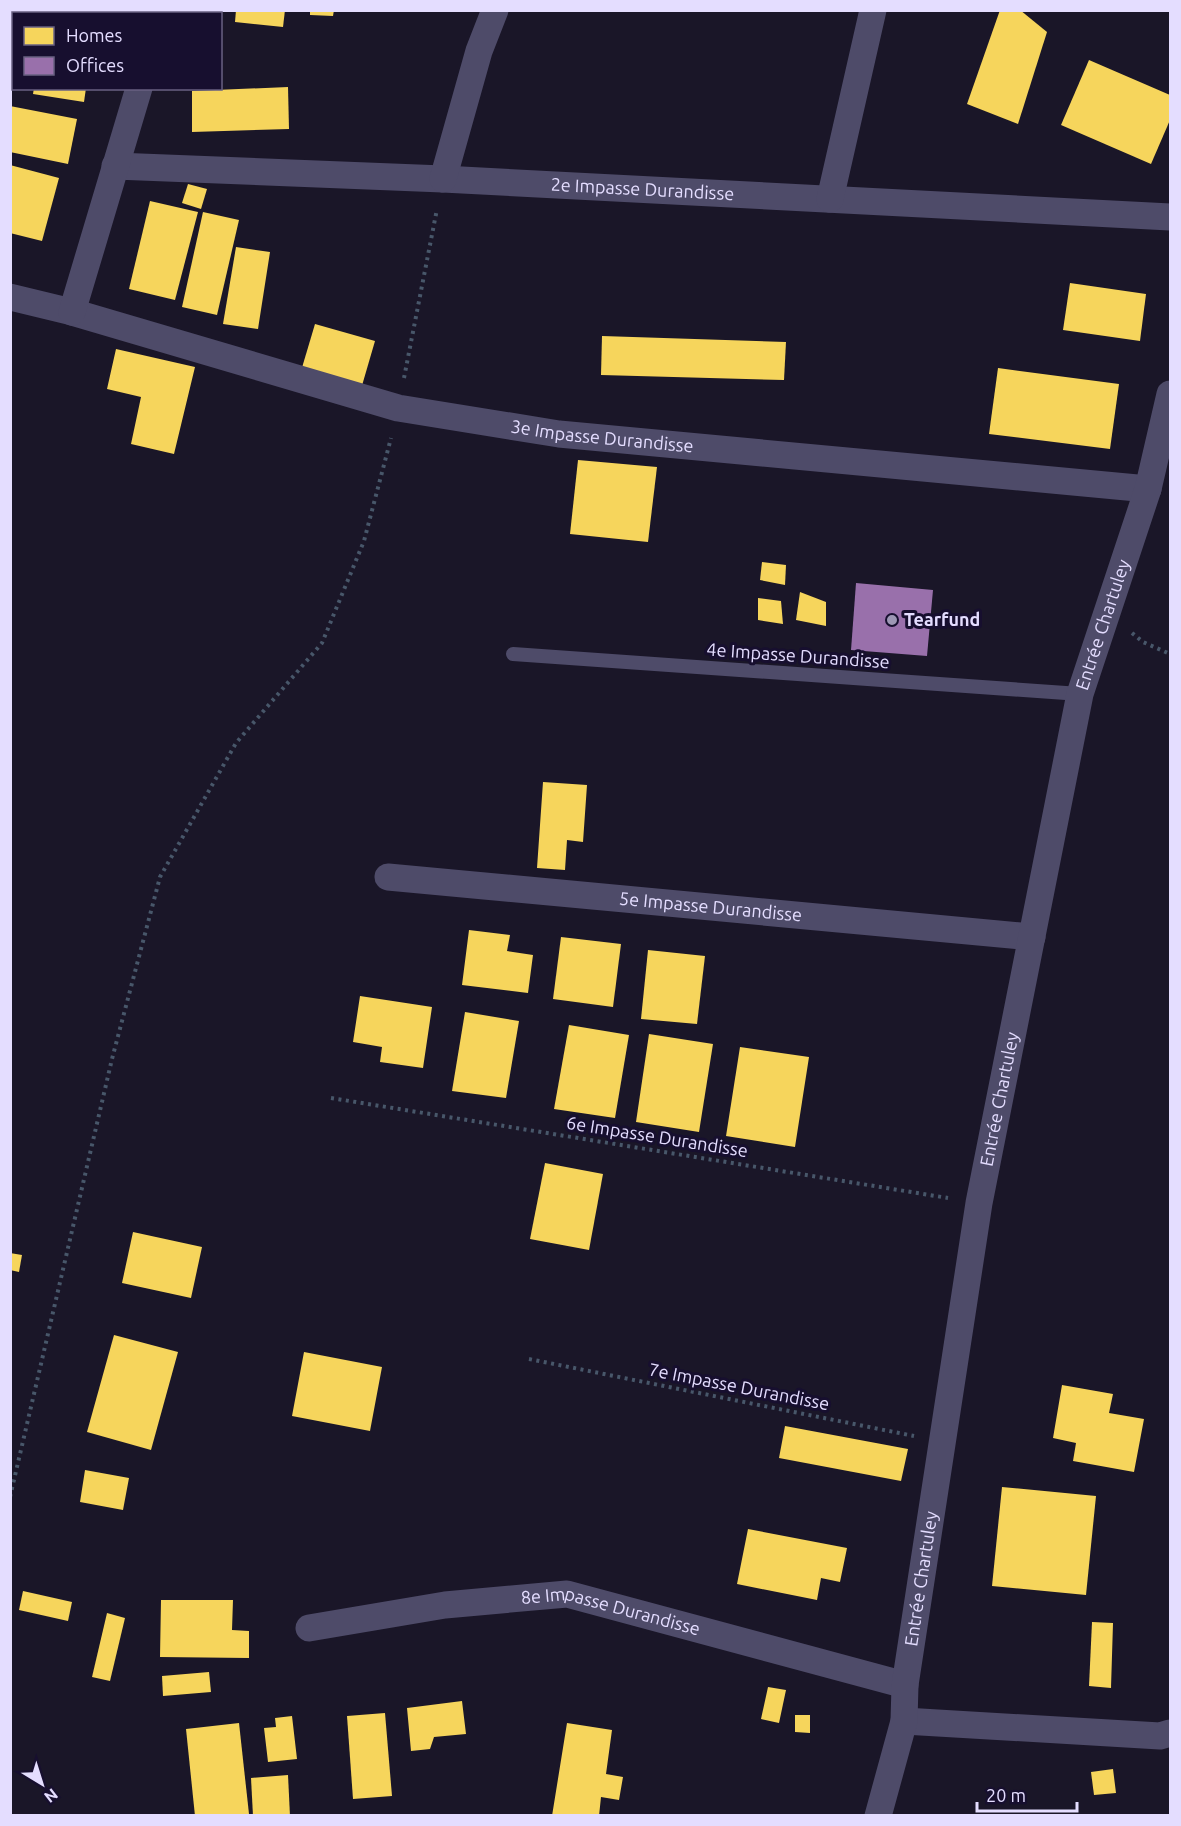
<svg xmlns="http://www.w3.org/2000/svg" width="1181" height="1826" font-family="Ubuntu,sans-serif">
  <style>
    .homes { fill: #f6d55c }
    .offices { fill: #9970ab }
    .lines { fill: none; stroke-linecap: round; stroke-linejoin: round }
    .path { stroke: #48576a; stroke-width: 4; stroke-dasharray: 3 4.5; stroke-linecap: butt }
    .service { stroke: #4e4b69; stroke-width: 14 }
    .minor { stroke: #4e4b69; stroke-width: 27 }
    .poi-dot { fill: #9d97b4; stroke: #170f2f; stroke-width: 2 }
    .labels { text-anchor: middle; stroke-width: 6; stroke-linejoin: round; paint-order: stroke }
    .street-label { font-size: 18px; fill: #e4ddff; stroke: #170f2f }
    .poi-label { font-size: 18px; font-weight: bold; fill: #e4ddff; stroke: #170f2f; text-anchor: start }
  </style>
  <rect width="100%" height="100%" fill="#1a1628"/>
  <!-- homes -->
  <g class="homes">
    <path d="M236,10H285L283,27L235,22Z"/>
    <path d="M310,10H334L333,16L310,15Z"/>
    <path d="M1000,10H1020L1047,32L1018,124L967,104Z"/>
    <path d="M1089,60L1170,95V120L1151,164L1061,125Z"/>
    <path d="M288,87L289,129L192,132V91Z"/>
    <path d="M34,88H86L84,102L33,94Z"/>
    <path d="M10,106L77,119L68,164L10,152Z"/>
    <path d="M10,165L59,178L42,241L10,233Z"/>
    <path d="M188,184L207,189L201,209L182,203Z"/>
    <path d="M150,201L198,212L175,300L129,289Z"/>
    <path d="M203,212L239,220L217,315L182,307Z"/>
    <path d="M236,247L270,252L258,329L223,324Z"/>
    <path d="M1070,283L1146,294L1140,341L1063,330Z"/>
    <path d="M315,324L375,341L361,389L301,371Z"/>
    <path d="M602,336L786,342L784,380L601,375Z"/>
    <path d="M116,349L195,367L174,454L131,444L141,397L107,389Z"/>
    <path d="M998,368L1119,384L1110,449L989,434Z"/>
    <path d="M578,460L657,467L648,542L570,534Z"/>
    <path d="M762,562L786,565L785,585L760,580Z"/>
    <path d="M800,592L826,602V626L796,620Z"/>
    <path d="M758,598L781,601L783,624L758,620Z"/>
    <path d="M543,782L587,785L583,842L567,840L565,870L537,868Z"/>
    <path d="M469,930L510,935L507,951L533,955L528,993L462,985Z"/>
    <path d="M561,937L621,944L613,1007L553,999Z"/>
    <path d="M648,950L705,956L697,1024L641,1019Z"/>
    <path d="M360,996L432,1007L423,1068L380,1062L382,1047L353,1042Z"/>
    <path d="M465,1012L519,1021L506,1098L452,1091Z"/>
    <path d="M569,1025L629,1035L615,1118L554,1109Z"/>
    <path d="M649,1034L713,1044L699,1132L636,1122Z"/>
    <path d="M740,1047L809,1057L795,1147L726,1136Z"/>
    <path d="M545,1163L603,1174L589,1250L530,1239Z"/>
    <path d="M133,1232L202,1247L191,1298L122,1283Z"/>
    <path d="M10,1253L22,1255L19,1272L10,1270Z"/>
    <path d="M114,1335L178,1352L151,1450L87,1432Z"/>
    <path d="M304,1352L382,1367L370,1431L292,1416Z"/>
    <path d="M1062,1385L1113,1394L1109,1413L1144,1419L1134,1472L1073,1461L1076,1443L1053,1438Z"/>
    <path d="M785,1426L908,1449L901,1481L779,1458Z"/>
    <path d="M85,1470L129,1478L123,1510L80,1502Z"/>
    <path d="M1002,1487L1096,1496L1086,1595L992,1586Z"/>
    <path d="M748,1529L847,1548L840,1582L821,1578L817,1600L737,1584Z"/>
    <path d="M23,1591L72,1602L68,1621L19,1610Z"/>
    <path d="M161,1600H233L232,1630L249,1631V1658L160,1657Z"/>
    <path d="M107,1613L125,1618L110,1681L92,1677Z"/>
    <path d="M1092,1622L1113,1623L1111,1688L1089,1686Z"/>
    <path d="M209,1672L211,1692L163,1696L162,1676Z"/>
    <path d="M768,1687L786,1690L779,1723L761,1719Z"/>
    <path d="M462,1701L466,1734L434,1737L430,1749L411,1751L407,1708Z"/>
    <path d="M385,1713L392,1796L353,1799L347,1716Z"/>
    <path d="M795,1715H810V1733L795,1732Z"/>
    <path d="M292,1716L297,1759L268,1762L264,1728L276,1727L275,1718Z"/>
    <path d="M239,1723L249,1814L195,1816L186,1729Z"/>
    <path d="M567,1723L612,1730L606,1774L623,1777L619,1800L601,1797L599,1816H552Z"/>
    <path d="M1113,1769L1116,1793L1094,1795L1091,1772Z"/>
    <path d="M288,1775L290,1816H253L251,1778Z"/>
  </g>
  <!-- offices -->
  <path class="offices" d="M856,583L933,590L927,656L851,650Z"/>
  <g class="lines">
    <!-- path -->
    <g class="path">
      <path d="M69,10L78,14"/>
      <path d="M404,378L437,209"/>
      <path d="M1132,633L1143,642L1170,654"/>
      <path d="M331,1098L948,1198"/>
      <path d="M529,1359L914,1436"/>
      <path d="M10,1497L112,1059L160,877L236,743L322,643L364,541L391,438"/>
    </g>
    <!-- service -->
    <path class="service" d="M513,654L1080,694"/>
    <!-- minor -->
    <g class="minor">
      <path d="M162,14V10"/>
      <path id="s1" d="M115,166L443,179L1170,217"/>
      <path d="M443,179L479,51L495,10"/>
      <path d="M830,199L873,10"/>
      <path id="s2" d="M10,297L72,312L398,408L559,434L1148,489"/>
      <path d="M72,312L139,88"/>
      <path id="s3" d="M388,877L1032,937"/>
      <path id="s4" d="M309,1628L445,1605L567,1594L905,1685"/>
      <path d="M904,1721L1160,1736L1170,1733"/>
      <path id="s5" d="M878,1816L904,1721L905,1685L979,1203L1080,694L1148,489L1170,394"/>
    </g>
  </g>
  <!-- markers -->
  <circle class="poi-dot" cx="892" cy="620" r="6"/>
  <g class="labels">
    <!-- street labels -->
    <g class="street-label">
      <text dy="6" stroke="none"><textPath href="#s1" startOffset="528">2e Impasse Durandisse</textPath></text>
      <text dy="6" stroke="none"><textPath href="#s2" startOffset="610">3e Impasse Durandisse</textPath></text>
      <text dy="6" stroke="none"><textPath href="#s5" startOffset="1214">Entrée Chartuley</textPath></text>
      <text transform="translate(798 656) rotate(4)" y="6">4e Impasse Durandisse</text>
      <text dy="6" stroke="none"><textPath href="#s3" startOffset="324">5e Impasse Durandisse</textPath></text>
      <text dy="6" stroke="none"><textPath href="#s5" startOffset="728">Entrée Chartuley</textPath></text>
      <text transform="translate(657 1137) rotate(9)" y="6">6e Impasse Durandisse</text>
      <text transform="translate(739 1387) rotate(11)" y="6">7e Impasse Durandisse</text>
      <text dy="6" stroke="none"><textPath href="#s5" startOffset="242">Entrée Chartuley</textPath></text>
      <text dy="6" stroke="none"><textPath href="#s4" startOffset="306">8e Impasse Durandisse</textPath></text>
    </g>
    <!-- poi labels -->
    <g class="poi-label">
      <text x="904" y="626">Tearfund</text>
    </g>
  </g>
  <!-- border -->
  <rect width="1181" height="1826" fill="none" stroke="#e4ddff" stroke-width="24"/>
  <!-- legend -->
  <rect x="12" y="12" width="210" height="78" fill="#170f2f" stroke="#696182" stroke-width="1.5"/>
  <rect x="24" y="27" width="30" height="18" fill="#f6d55c" stroke="#696182" stroke-width="1.5"/>
  <text x="66" y="42" font-size="18" fill="#e4ddff">Homes</text>
  <rect x="24" y="57" width="30" height="18" fill="#9970ab" stroke="#696182" stroke-width="1.5"/>
  <text x="66" y="72" font-size="18" fill="#e4ddff">Offices</text>
  <!-- north arrow -->
  <g transform="translate(42 1784) rotate(142)" stroke="#170f2f" stroke-width="4.5" paint-order="stroke">
  <path d="M0-4.5L10 22L0 15L-10 22Z" fill="#e4ddff"/>
  <text y="-9" font-size="16" font-weight="bold" text-anchor="middle" fill="#e4ddff">N</text>
  </g>
  <!-- scale -->
  <path d="M977 1802v9h100v-9" fill="none" stroke="#e4ddff" stroke-width="3"/>
  <text x="986" y="1802" font-size="18" fill="#e4ddff" stroke="#170f2f" stroke-width="4.5" paint-order="stroke">20 m</text>
</svg>
